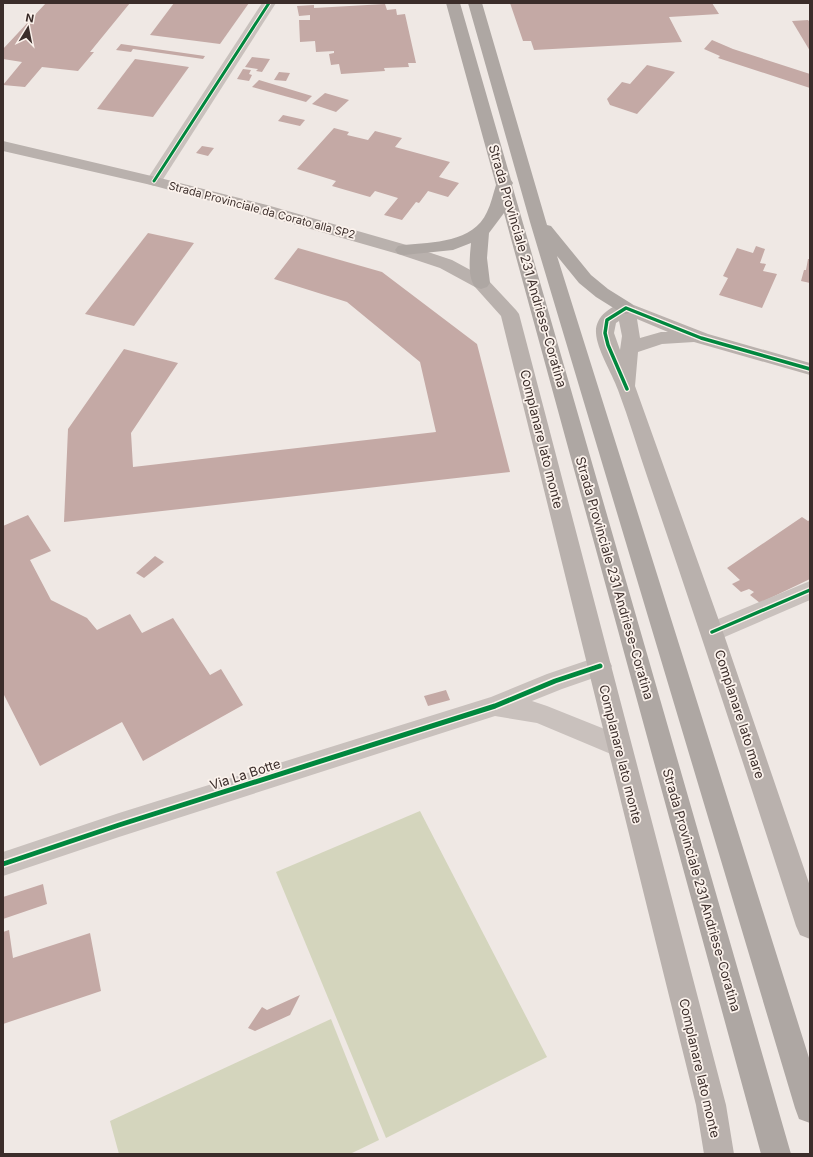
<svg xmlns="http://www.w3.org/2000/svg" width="813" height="1157" font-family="Inter,sans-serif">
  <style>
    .green { fill: #d4d5bd }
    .building { fill: #c4a9a5 }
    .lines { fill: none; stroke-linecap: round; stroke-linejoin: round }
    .street { fill: #c9c1bd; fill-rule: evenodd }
    .secondary { fill: #b9b1ad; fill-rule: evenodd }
    .highway { fill: #aea7a3; fill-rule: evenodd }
    .cycleway-far2-casing { stroke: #fbf2ec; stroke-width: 5 }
    .cycleway-far1-casing { stroke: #fbf2ec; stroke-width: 6 }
    .cycleway-casing { stroke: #fbf2ec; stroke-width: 8 }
    .cycleway-far2 { stroke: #00873e; stroke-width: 3 }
    .cycleway-far1 { stroke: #00873e; stroke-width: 3.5 }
    .cycleway { stroke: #00873e; stroke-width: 5 }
    .labels { text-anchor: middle; stroke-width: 3.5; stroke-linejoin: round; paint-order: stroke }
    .far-street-label { font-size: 11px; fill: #3b2d2a; stroke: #fbf2ec }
    .street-label { font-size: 13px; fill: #3b2d2a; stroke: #fbf2ec }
  </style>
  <rect width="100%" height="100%" fill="#efe8e4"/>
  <!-- green -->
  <g class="green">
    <path d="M420,811L547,1057L386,1138L276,872Z"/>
    <path d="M331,1019L379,1140L350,1154H119L110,1121Z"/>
  </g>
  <!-- building -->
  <g class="building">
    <path d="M46,3H130L90,52H94L78,71L42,67L25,87L3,85L22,62L3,59V49Z"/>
    <path d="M174,3H249L220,44L150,35Z"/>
    <path d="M510,3H712L719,14L669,17L682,42L534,50L531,41H523Z"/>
    <path d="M385,4L387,10L396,9L397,15L405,14L416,63H408L409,67L384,68L385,71L341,74L339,64L331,65L329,54L334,53V51L316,52L315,41L300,42L299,20H310V15L299,16L297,6L314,5V8Z"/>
    <path d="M808,20L810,22V51L792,21Z"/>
    <path d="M712,40L733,49L810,74V88L718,58L720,56L704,49Z"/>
    <path d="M121,44L205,56L203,59L133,49L131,52L116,50Z"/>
    <path d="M252,57L270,59L262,72L256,71L258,69L245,67Z"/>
    <path d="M135,59L189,67L153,117L97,109Z"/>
    <path d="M647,65L675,72L637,114L610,105L607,99L622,82L630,84Z"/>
    <path d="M243,69L251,70L249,74L252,75L249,81L237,79Z"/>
    <path d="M279,72L290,73L286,81L274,80Z"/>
    <path d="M259,80L312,96L306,102L252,87Z"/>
    <path d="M325,93L349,100L336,112L312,104Z"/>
    <path d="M283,115L305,120L300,126L278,121Z"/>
    <path d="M334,128L349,132L347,135L368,140L375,131L402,138L395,147L450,162L439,177L459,183L448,197L428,191L419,203L416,202L402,220L384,215L398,198L375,191L370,197L332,186L336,181L297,169Z"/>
    <path d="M202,146L214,148L208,156L196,153Z"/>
    <path d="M148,233L194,243L134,326L85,314Z"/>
    <path d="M756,246L765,249L760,263L766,264L763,271L777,274L762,308L719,295L728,278L723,276L737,248L753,253Z"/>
    <path d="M298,248L382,272L477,344L510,472L64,522L68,429L124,349L178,363L131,433L133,467L436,432L420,362L347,302L274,279Z"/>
    <path d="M808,259H810V283L801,281L804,270H806Z"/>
    <path d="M28,515L51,551L30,560L51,600L87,618L97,630L130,614L142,633L173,618L210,675L221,669L243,705L143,761L122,722L40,766L3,693V526Z"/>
    <path d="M802,517L808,521L810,520V579L760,603L750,595L754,592L749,589L741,592L732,584L740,580L727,568Z"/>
    <path d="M155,556L164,562L144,578L136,573Z"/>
    <path d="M446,690L450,700L428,706L424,696Z"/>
    <path d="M43,884L47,904L3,919V897Z"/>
    <path d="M9,930L13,958L90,933L101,991L3,1024V932Z"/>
    <path d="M300,995L290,1015L255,1031L248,1028L262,1007L267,1010Z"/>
  </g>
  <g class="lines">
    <!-- street -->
    <g class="street">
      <path d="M262,3H276L160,184L154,186L148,184L146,181Z"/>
      <path d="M810,581V600L720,639L712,641L704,639L701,632L704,625Z"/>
      <path d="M600,656L608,659L612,666L608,673L562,689L532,701L547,706L627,738L630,746L627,754L618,757L537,723L495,716L119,837L3,876V852L119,813L491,697L547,674Z"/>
    </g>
    <!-- secondary -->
    <g class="secondary">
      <path d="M3,141L160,178L267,205L410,246L452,260L487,279L516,310L519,314L545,413L726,1105L734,1154H704L696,1105L501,316L475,287L440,268L398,254L255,213L151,185L3,151Z"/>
      <path d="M626,302L708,334L810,363V375L694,342L662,344L638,352L635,386L723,632L810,886V939L800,935L796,926C748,777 699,628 648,479C638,450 629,419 618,390C612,373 597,350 596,333C595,316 611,306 626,302ZM637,319L668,332H661L640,338ZM619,321L622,336L620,350L614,333L616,323Z"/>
    </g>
    <!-- highway -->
    <g class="highway">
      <path d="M446,3H460L511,180L513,183L512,185L791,1154H761L504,213L489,233L487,258L490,283L487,287L481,289L475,287C467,276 470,256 471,243L453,250L404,255L398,254L395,250L398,246L404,245C433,242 473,243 487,212C491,204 493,194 496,185Z"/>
      <path d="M468,3H482L547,225L551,226L591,275L608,289L632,304L635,308L632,312L626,314L620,312L596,297L579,283L557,256L810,1061V1123L799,1119L795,1108L530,222Z"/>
    </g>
    <defs>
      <path id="cycleway-far2" d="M154,181L269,3"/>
      <g id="cycleway-far1">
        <path d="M627,389L608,345L605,333L607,320L626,308L701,338L810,369"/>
        <path d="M712,632L810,590"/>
      </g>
      <path id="cycleway" d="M3,864L119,825L495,706L555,681L600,666"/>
    </defs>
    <!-- cycleway-far2 casing -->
    <use href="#cycleway-far2" class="cycleway-far2-casing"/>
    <!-- cycleway-far1 casing -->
    <use href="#cycleway-far1" class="cycleway-far1-casing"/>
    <!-- cycleway casing -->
    <use href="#cycleway" class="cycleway-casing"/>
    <!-- cycleway-far2 -->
    <use href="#cycleway-far2" class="cycleway-far2"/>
    <!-- cycleway-far1 -->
    <use href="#cycleway-far1" class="cycleway-far1"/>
    <!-- cycleway -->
    <use href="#cycleway" class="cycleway"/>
  </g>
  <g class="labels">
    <!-- far-street labels -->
    <g class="far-street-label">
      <text transform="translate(262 210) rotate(15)" y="4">Strada Provinciale da Corato alla SP2</text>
    </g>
    <!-- street labels -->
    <g class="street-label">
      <text transform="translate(528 266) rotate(74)" y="5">Strada Provinciale 231 Andriese-Coratina</text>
      <text transform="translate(542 439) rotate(76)" y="5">Complanare lato monte</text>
      <text transform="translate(615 578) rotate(74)" y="5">Strada Provinciale 231 Andriese-Coratina</text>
      <text transform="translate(740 714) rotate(72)" y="5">Complanare lato mare</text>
      <text transform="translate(621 754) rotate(76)" y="5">Complanare lato monte</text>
      <text transform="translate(245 774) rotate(-18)" y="5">Via La Botte</text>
      <text transform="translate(702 890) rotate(74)" y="5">Strada Provinciale 231 Andriese-Coratina</text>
      <text transform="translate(700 1068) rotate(77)" y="5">Complanare lato monte</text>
    </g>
  </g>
  <!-- border -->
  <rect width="813" height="1157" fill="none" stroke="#3b2d2a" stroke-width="8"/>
  <!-- north arrow -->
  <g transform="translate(28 28) rotate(10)" stroke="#fbf2ec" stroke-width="3" paint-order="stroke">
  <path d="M0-3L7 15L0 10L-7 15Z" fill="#3b2d2a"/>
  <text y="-6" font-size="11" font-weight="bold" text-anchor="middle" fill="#3b2d2a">N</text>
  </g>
</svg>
